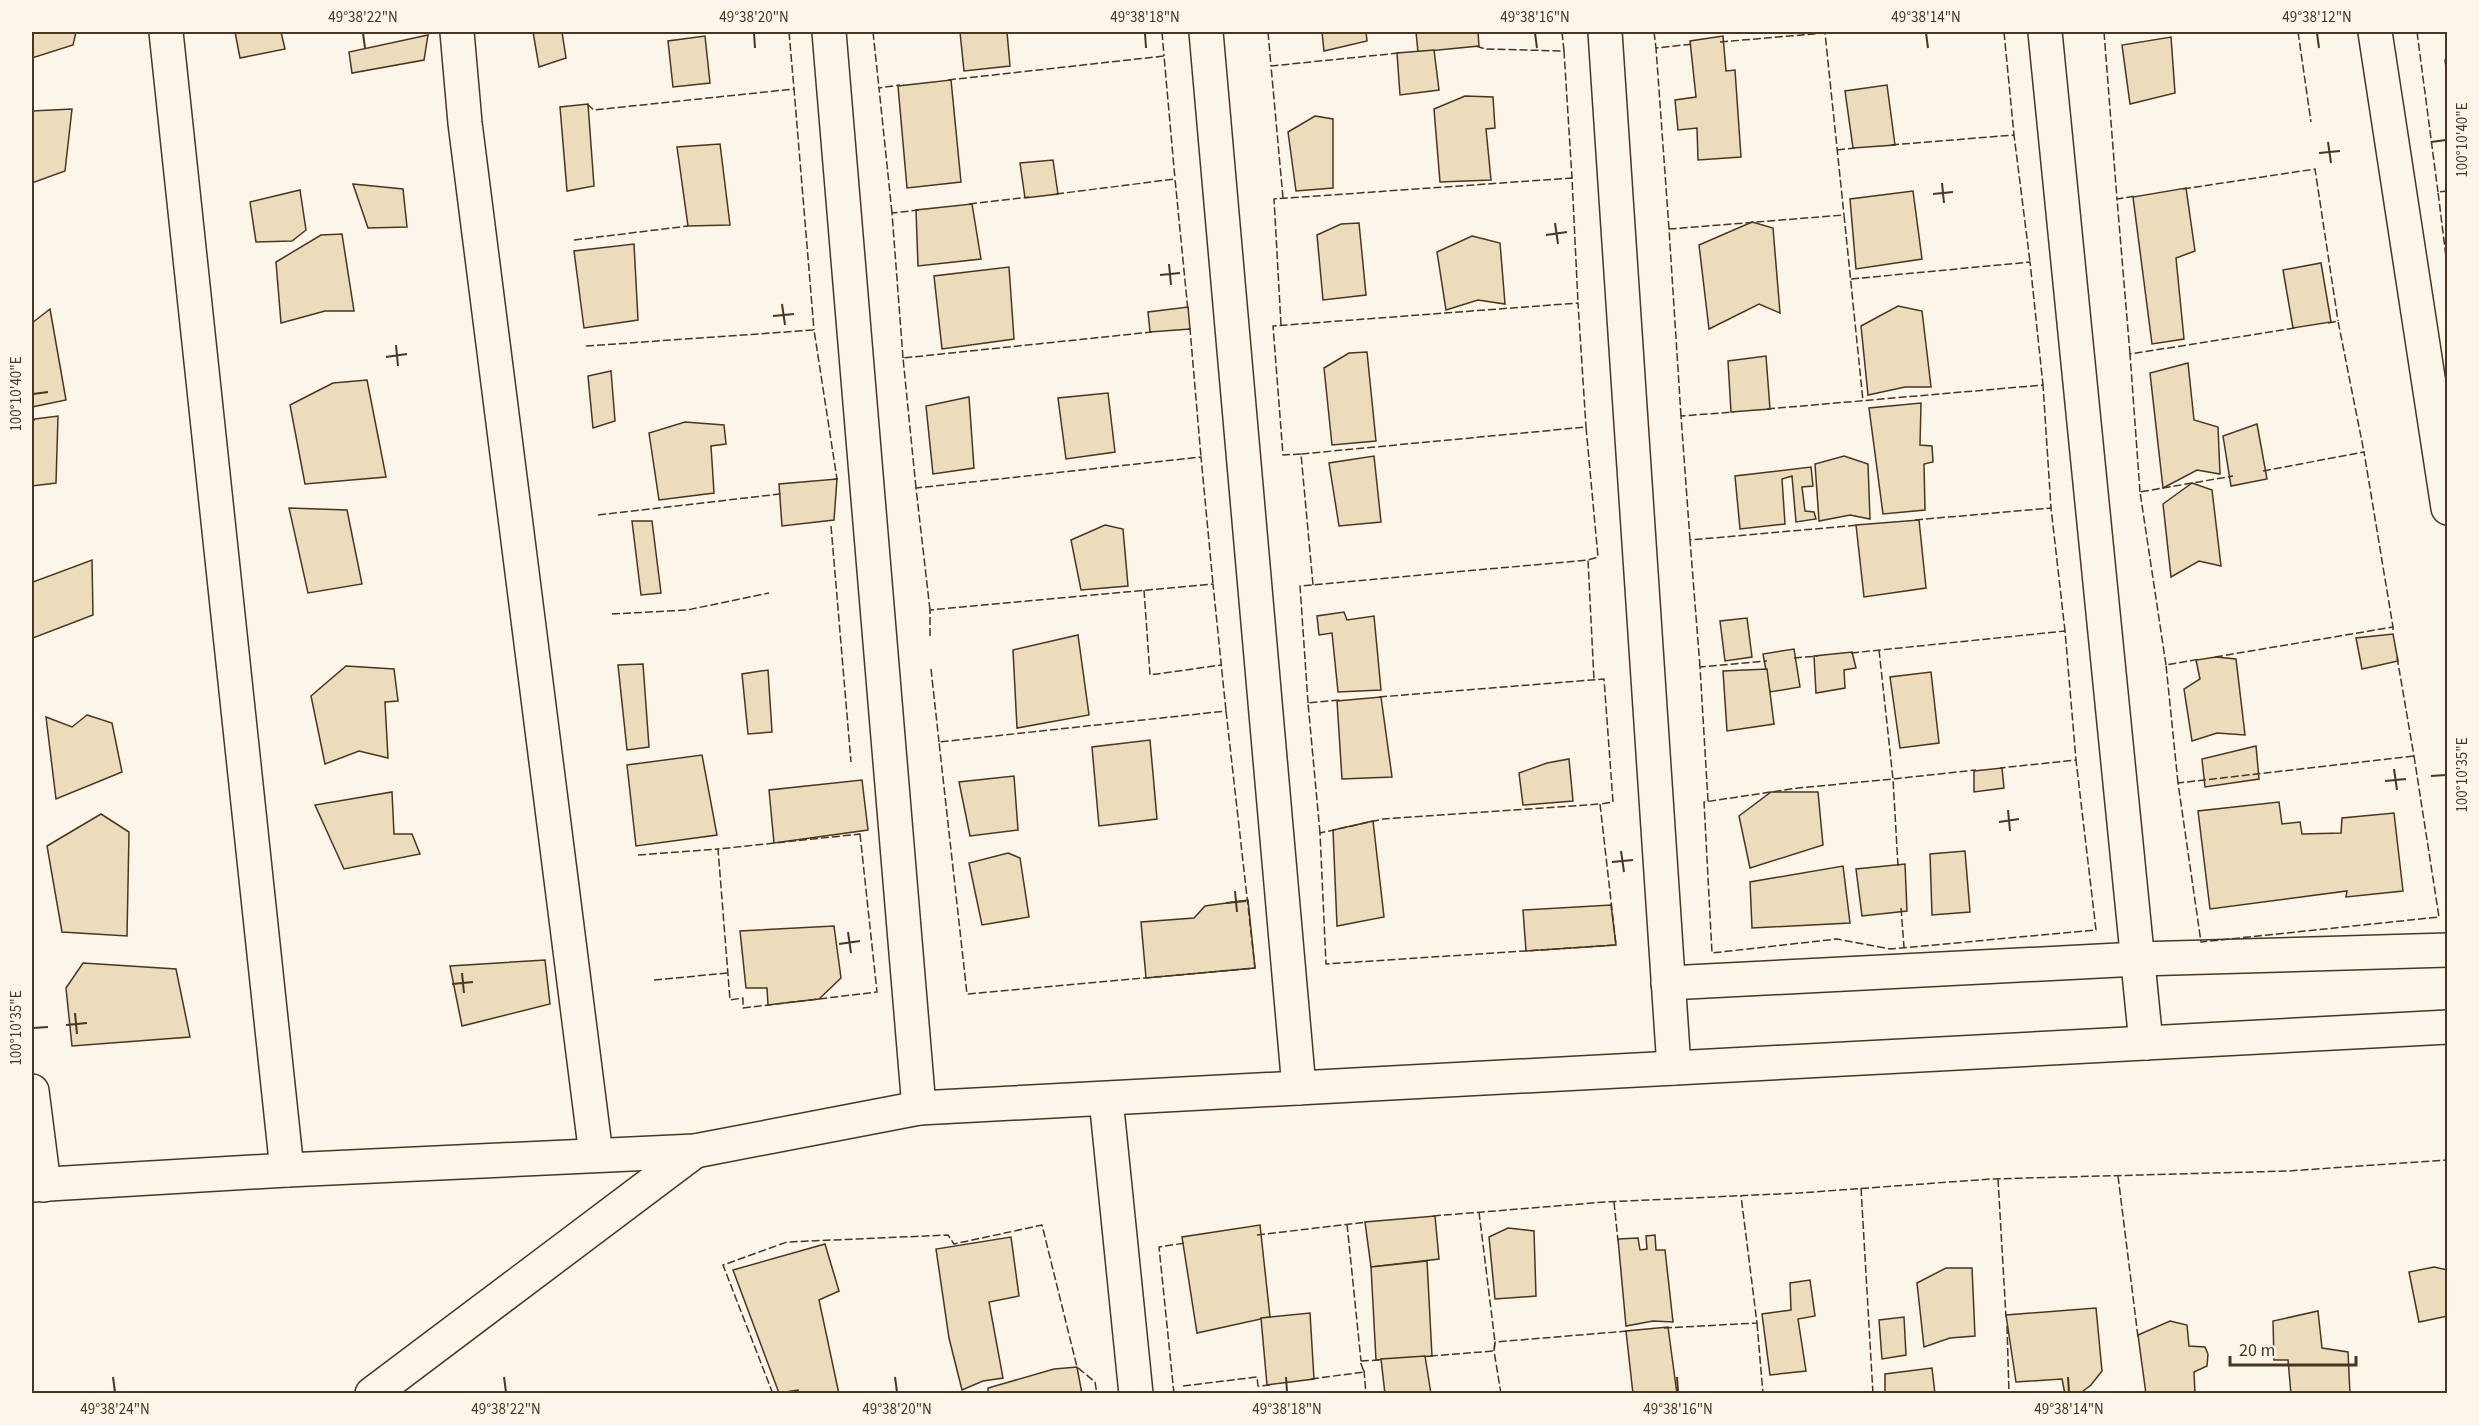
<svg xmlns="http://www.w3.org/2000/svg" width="2479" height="1425" font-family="'Source Sans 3',sans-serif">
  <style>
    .building { fill: #ecdcbc; stroke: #4a3520; stroke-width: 1.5 }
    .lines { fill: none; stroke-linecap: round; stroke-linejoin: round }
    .minor-casing { stroke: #4a3520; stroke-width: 36 }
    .minor { stroke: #fbf6e9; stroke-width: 33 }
    .fence { stroke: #4a3520; stroke-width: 1.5; stroke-dasharray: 8 3; stroke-linecap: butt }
    .ticks { fill: none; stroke: #4a3520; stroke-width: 2 }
    .neatline { fill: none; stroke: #4a3520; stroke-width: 2 }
    .ticks-label { font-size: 15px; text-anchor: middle; fill: #4a3520 }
  </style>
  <rect width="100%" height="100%" fill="#fbf6e9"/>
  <!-- building -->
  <g class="building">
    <path d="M32,32H76L73,45L32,58Z"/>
    <path d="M235,32H281L285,49L240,58Z"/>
    <path d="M533,32H562L566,58L539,67Z"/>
    <path d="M960,32H1007L1010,66L964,71Z"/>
    <path d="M1322,32H1366L1367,41L1324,51Z"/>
    <path d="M1416,32H1478L1479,46L1418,52Z"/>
    <path d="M428,35L424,60L352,73L349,52Z"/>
    <path d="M705,36L710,83L673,87L668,41Z"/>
    <path d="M1723,36L1726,71L1735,70L1741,157L1698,160L1697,128L1678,130L1675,100L1696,97L1690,41Z"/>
    <path d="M2171,37L2175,93L2130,104L2122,45Z"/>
    <path d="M1434,50L1439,90L1400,95L1397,53Z"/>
    <path d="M2448,59V85L2445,60Z"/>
    <path d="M951,80L961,182L907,188L898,86Z"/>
    <path d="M1887,85L1895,145L1853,148L1845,91Z"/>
    <path d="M1465,96L1493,97L1495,128L1486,129L1491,180L1440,182L1434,109Z"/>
    <path d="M588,104L594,186L567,191L560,107Z"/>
    <path d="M72,109L65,171L32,183V111Z"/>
    <path d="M1315,116L1333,119V188L1296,191L1288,132Z"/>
    <path d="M720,144L730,225L688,226L677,147Z"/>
    <path d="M1053,160L1058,194L1025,198L1020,163Z"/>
    <path d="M353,184L403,189L407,227L368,228Z"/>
    <path d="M2186,188L2195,251L2176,258L2184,339L2152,344L2133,197Z"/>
    <path d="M300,190L306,230L292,241L256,242L250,202Z"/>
    <path d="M1913,191L1922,259L1856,269L1850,199Z"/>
    <path d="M972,204L981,259L918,266L916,210Z"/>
    <path d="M1752,222L1773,228L1780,313L1759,304L1709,329L1699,245Z"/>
    <path d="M1359,223L1366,295L1323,300L1317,235L1341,224Z"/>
    <path d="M342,234L354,311H325L281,323L276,262L321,235Z"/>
    <path d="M1472,236L1500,243L1505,304L1478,300L1446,310L1437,252Z"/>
    <path d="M634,244L638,320L584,328L574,251Z"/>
    <path d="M2321,263L2331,322L2293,328L2283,270Z"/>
    <path d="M1009,267L1014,339L942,349L934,276Z"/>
    <path d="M1898,306L1922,311L1931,387H1905L1868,395L1861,326Z"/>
    <path d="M1188,307L1190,329L1150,332L1148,312Z"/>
    <path d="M50,309L66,400L32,407V323Z"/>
    <path d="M1367,352L1376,441L1332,445L1324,368L1349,353Z"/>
    <path d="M1766,356L1770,409L1731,412L1728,361Z"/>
    <path d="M2188,363L2194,420L2218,427L2220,474L2197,470L2163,488L2150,373Z"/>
    <path d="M611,371L615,421L593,428L588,376Z"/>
    <path d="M367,380L386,477L305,484L290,405L333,383Z"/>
    <path d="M1108,393L1115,452L1066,459L1058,398Z"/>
    <path d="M969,397L974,468L933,474L926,406Z"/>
    <path d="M1921,403L1920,445L1932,446L1933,462L1924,464L1925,510L1883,514L1869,408Z"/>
    <path d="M58,416L56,483L32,486V422L35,419Z"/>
    <path d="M685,422L724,425L726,444L711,446L714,493L659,500L649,433Z"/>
    <path d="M2257,424L2267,479L2231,486L2223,436Z"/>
    <path d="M1374,456L1381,522L1339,526L1329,463Z"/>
    <path d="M1844,456L1868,464L1870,519L1850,515L1819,521L1815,464Z"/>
    <path d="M1811,467L1813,486L1802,487L1805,511L1814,512L1816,519L1796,522L1792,476L1782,479L1785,524L1740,529L1735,476Z"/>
    <path d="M837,479L834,520L782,526L779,484Z"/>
    <path d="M2192,483L2212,490L2221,566L2199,561L2171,577L2163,504Z"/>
    <path d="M289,508L347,510L362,584L308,593Z"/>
    <path d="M1919,520L1926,588L1864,597L1856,525Z"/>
    <path d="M632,521H652L661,593L641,595Z"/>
    <path d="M1105,525L1123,529L1128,586L1081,590L1071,540Z"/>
    <path d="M92,560L93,615L33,638V582Z"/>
    <path d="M1344,612L1347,620L1374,616L1381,690L1338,692L1332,633L1319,635L1317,616Z"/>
    <path d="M1747,618L1752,657L1725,661L1720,621Z"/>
    <path d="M2393,634L2398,661L2362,669L2356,638Z"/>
    <path d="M1078,635L1089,715L1017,728L1013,650Z"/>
    <path d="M1794,649L1800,687L1770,692L1763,654Z"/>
    <path d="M1852,652L1856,668L1844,670L1845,688L1816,693L1814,656Z"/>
    <path d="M2216,657L2236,659L2245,735L2217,733L2192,741L2184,689L2200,679L2196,660Z"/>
    <path d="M643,664L649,747L627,750L618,665Z"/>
    <path d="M346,666L394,669L398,701L385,702L388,758L359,751L325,764L311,696Z"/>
    <path d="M1767,669L1774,724L1727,731L1723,671Z"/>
    <path d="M768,670L772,732L748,734L742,674Z"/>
    <path d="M1931,672L1939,743L1900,748L1890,677Z"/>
    <path d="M1381,697L1392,777L1342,779L1337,701Z"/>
    <path d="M87,715L112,723L122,772L56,799L46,717L72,727Z"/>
    <path d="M1150,740L1157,819L1099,826L1092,747Z"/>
    <path d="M2256,746L2259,779L2205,787L2202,759Z"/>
    <path d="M702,755L717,835L636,846L627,765Z"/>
    <path d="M1569,759L1573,801L1523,805L1519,773L1547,763Z"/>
    <path d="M2002,768L2004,788L1974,792V771Z"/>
    <path d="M1014,776L1018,830L970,836L959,782Z"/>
    <path d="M862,780L868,830L774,843L769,790Z"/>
    <path d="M392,792L394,834H412L420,854L344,869L315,805Z"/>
    <path d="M1771,792H1818L1823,845L1750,868L1739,816Z"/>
    <path d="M2279,802L2282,824L2300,822L2302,834L2341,833L2342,818L2394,813L2403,891L2346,897L2347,891L2210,909L2198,811Z"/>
    <path d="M101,814L129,832L127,936L62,932L47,846Z"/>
    <path d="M1373,821L1384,917L1337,926L1333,830Z"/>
    <path d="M1965,851L1970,912L1932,915L1930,854Z"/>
    <path d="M1008,853L1020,858L1029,917L982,925L969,863Z"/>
    <path d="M1905,864L1907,911L1862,916L1856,869Z"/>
    <path d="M1843,866L1850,923L1752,928L1750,882Z"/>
    <path d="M1248,900L1255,968L1146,978L1141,922L1194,918L1205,906Z"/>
    <path d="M1611,905L1616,945L1526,951L1523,910Z"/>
    <path d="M834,926L841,978L819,999L768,1005L767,988H746L740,931Z"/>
    <path d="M545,960L550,1004L462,1026L450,966Z"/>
    <path d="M83,963L176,969L190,1037L72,1046L66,988Z"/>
    <path d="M1435,1216L1439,1259L1371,1267L1365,1222Z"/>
    <path d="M1260,1225L1270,1317L1197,1333L1182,1237Z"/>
    <path d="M1508,1228L1534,1231L1536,1296L1495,1299L1489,1237Z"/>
    <path d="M1655,1235L1656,1250H1665L1673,1322L1653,1321L1626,1326L1618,1239L1638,1238L1640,1250L1647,1249L1646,1236Z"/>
    <path d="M1011,1237L1019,1296L989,1302L1003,1378L983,1381L962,1390L949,1338L936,1249Z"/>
    <path d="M825,1244L839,1291L819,1300L839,1394H799L798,1390L779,1393L733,1270Z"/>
    <path d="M1427,1261L1432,1356L1376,1360L1371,1267Z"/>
    <path d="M2434,1267L2448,1270V1316L2419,1322L2409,1272Z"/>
    <path d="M1946,1268H1972L1975,1336L1950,1338L1924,1347L1917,1283Z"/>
    <path d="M1810,1280L1815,1316L1798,1319L1806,1371L1770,1375L1762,1314L1791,1310L1790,1283Z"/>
    <path d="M2096,1308L2102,1371L2091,1385L2079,1394H2065L2062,1379L2016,1382L2006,1315Z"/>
    <path d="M2318,1311L2322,1348L2348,1352L2350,1394H2291L2288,1360H2274L2273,1321Z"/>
    <path d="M1310,1313L1314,1379L1267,1385L1261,1318Z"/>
    <path d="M1904,1317L1906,1355L1882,1359L1879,1320Z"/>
    <path d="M2170,1321L2187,1325L2189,1346L2205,1347L2208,1354L2207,1366L2194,1372L2195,1394H2146L2138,1335Z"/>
    <path d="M1668,1327L1677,1394H1633L1626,1331Z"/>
    <path d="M1425,1356L1431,1394H1385L1381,1359Z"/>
    <path d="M1077,1367L1082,1394H988V1388L1054,1369Z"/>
    <path d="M1932,1368L1935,1394H1885V1374Z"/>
  </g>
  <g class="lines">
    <defs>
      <g id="minor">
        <path d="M166,32L287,1170"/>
        <path d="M457,32L465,123L596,1155"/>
        <path d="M829,32L919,1108"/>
        <path d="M1206,32L1299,1088"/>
        <path d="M1605,32L1674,1068"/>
        <path d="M2045,32L2146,1043"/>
        <path d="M2375,32L2448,508"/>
        <path d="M1668,983L2138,959L2448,950"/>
        <path d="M32,1091L44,1185"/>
        <path d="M1106,1099L1136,1394"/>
        <path d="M32,1185L287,1170L695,1151L919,1108L2448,1027"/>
        <path d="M372,1394L695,1151"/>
      </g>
    </defs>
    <!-- minor casing -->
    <use href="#minor" class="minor-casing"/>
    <!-- minor -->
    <use href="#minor" class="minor"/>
    <!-- fence -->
    <g class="fence">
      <path d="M789,32L794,89"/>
      <path d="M873,32L879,88"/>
      <path d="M1162,32L1164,56"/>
      <path d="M1268,32L1271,66"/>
      <path d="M1562,32L1564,51"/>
      <path d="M1654,32L1656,48"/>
      <path d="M1825,32H1845"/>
      <path d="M2004,32L2014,135"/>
      <path d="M2104,32L2117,199"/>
      <path d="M2298,32L2311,122"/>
      <path d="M2417,32L2438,192"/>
      <path d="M1720,42L1825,33L1844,215"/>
      <path d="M1476,46L1485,49L1564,51L1572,178"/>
      <path d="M948,80L1164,56L1175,179"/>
      <path d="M587,104L594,110L794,89L814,330"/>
      <path d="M1891,145L2014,135L2030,262"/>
      <path d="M1837,150L1855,148"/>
      <path d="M2183,189L2315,169L2338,321"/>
      <path d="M2448,191L2438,192L2448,273"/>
      <path d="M1056,194L1175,179L1188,311"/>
      <path d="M1283,198L1271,66L1399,53"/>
      <path d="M969,204L1029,197"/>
      <path d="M892,213L879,88L900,85"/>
      <path d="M1669,229L1656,48L1693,44"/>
      <path d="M574,240L688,226"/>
      <path d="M1851,279L2030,262L2043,385"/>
      <path d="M2328,323L2338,321L2364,452"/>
      <path d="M1281,325L1274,199L1572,178L1578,303"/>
      <path d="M1188,329H1190L1201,457"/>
      <path d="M586,346L814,330L837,479H834"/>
      <path d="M2130,354L2117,199L2136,196"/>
      <path d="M903,358L892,213L919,210"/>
      <path d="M1767,409L2043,385L2051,508"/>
      <path d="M1681,416L1669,229L1844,215L1863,401"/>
      <path d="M1301,454L1283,455L1273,326L1578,303L1586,427"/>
      <path d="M2263,471L2364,452L2393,627"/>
      <path d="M916,488L903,358L1152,332"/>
      <path d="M2140,492L2130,354L2295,328"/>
      <path d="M598,515L780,494L779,491"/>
      <path d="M1915,520L2051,508L2065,631"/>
      <path d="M831,526L851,762"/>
      <path d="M1690,540L1681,416L1734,412"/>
      <path d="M1313,585L1301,454L1586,427L1598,557L1588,560"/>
      <path d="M1144,590L1150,675L1221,665"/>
      <path d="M930,610L916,488L1201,457L1213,584"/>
      <path d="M612,614L687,610L769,593"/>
      <path d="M930,636V610L1213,584L1226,711"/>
      <path d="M1879,650L1893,779L1798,788L1704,802L1712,953L1837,939L1890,949L2096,930L2076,760L2000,768"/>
      <path d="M1851,653L2065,631L2076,760"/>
      <path d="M2215,657L2393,627V630"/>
      <path d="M2397,657L2414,756"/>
      <path d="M1794,658L1818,656"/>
      <path d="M2166,665L2140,492L2233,476"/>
      <path d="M1700,667L1690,540L1859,525"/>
      <path d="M931,669L939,742"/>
      <path d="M1379,697L1604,679L1613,802L1600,804"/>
      <path d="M1308,703L1300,586L1588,560L1594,680"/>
      <path d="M1226,711L1255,968L967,994L939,742Z"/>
      <path d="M2414,756L2439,917L2201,942L2178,783Z"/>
      <path d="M2178,783L2166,665L2200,659"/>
      <path d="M1708,801L1700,667L1767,661"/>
      <path d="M1600,804L1616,945L1326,964L1320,833L1383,819Z"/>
      <path d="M1320,833L1308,703L1340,700"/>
      <path d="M860,834L877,992L743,1008V998L730,1000L718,849Z"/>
      <path d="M638,855L718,849"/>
      <path d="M1898,866L1893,779L1976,770"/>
      <path d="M1901,908L1904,947"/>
      <path d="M654,980L728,973V976"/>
      <path d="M2118,1176L2138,1337"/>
      <path d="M1998,1179L2006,1317"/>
      <path d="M1861,1188L1873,1394"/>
      <path d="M1614,1202L1618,1241"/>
      <path d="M1479,1212L1495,1342L1494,1351L1501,1394"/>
      <path d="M1433,1216L1605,1202L1799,1193L1991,1179L2288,1171L2448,1160"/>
      <path d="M1347,1224L1361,1361"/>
      <path d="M1257,1235L1367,1222"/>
      <path d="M1757,1323L1763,1394"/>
      <path d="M2007,1326L2009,1394"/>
      <path d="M1664,1328L1757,1323L1741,1196"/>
      <path d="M1430,1356L1494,1351L1495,1342L1628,1331"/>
      <path d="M1364,1370L1366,1394"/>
      <path d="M1311,1379L1364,1372L1360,1361L1379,1360"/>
      <path d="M1183,1386L1257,1377L1258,1386L1270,1385"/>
      <path d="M773,1394L723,1265L787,1242L948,1235L954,1244L1042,1225L1077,1367L1095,1382L1097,1394"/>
      <path d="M1174,1394L1159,1247L1185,1243"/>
    </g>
  </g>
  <!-- ticks -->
  <path class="ticks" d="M363,33L365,48M754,33L755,48M1145,33L1146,48M1535,33L1537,48M1926,33L1928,48M2317,33L2319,48M2328,142L2331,163M2431,142L2446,140M2319,153L2340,151M1942,183L1944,203M1933,194L1953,192M1555,223L1558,244M1546,235L1567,232M1169,264L1171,285M1160,275L1180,273M782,304L785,325M773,316L794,314M396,345L398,366M386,357L407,354M33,394L48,392M2394,769L2397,790M2431,776L2446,775M2385,781L2406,779M2008,810L2010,831M1999,822L2019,819M1621,851L1624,872M1612,862L1633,860M1235,891L1237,912M1226,903L1246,901M848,932L851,953M839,944L860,941M462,973L464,993M452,984L473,982M75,1013L77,1034M66,1025L87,1023M33,1028L48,1027M113,1377L115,1392M504,1377L506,1392M895,1377L897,1392M1286,1377L1287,1392M1677,1377L1678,1392M2068,1377L2069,1392"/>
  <!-- border -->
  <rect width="2479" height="1425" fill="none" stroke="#fbf6e9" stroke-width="66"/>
  <!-- scale -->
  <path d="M2230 1356v9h126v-9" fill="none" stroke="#4a3520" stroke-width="3"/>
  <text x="2239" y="1356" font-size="18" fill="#4a3520" stroke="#fbf6e9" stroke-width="4.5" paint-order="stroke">20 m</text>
  <rect x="33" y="33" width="2413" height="1359" class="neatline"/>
  <g class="ticks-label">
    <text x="363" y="22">49°38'22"N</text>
    <text x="754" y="22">49°38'20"N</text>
    <text x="1145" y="22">49°38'18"N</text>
    <text x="1535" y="22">49°38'16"N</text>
    <text x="1926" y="22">49°38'14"N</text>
    <text x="2317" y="22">49°38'12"N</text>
    <text transform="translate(2462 140) rotate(-90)" y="5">100°10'40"E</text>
    <text transform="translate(16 394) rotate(-90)" y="5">100°10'40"E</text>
    <text transform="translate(2462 775) rotate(-90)" y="5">100°10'35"E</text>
    <text transform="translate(16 1028) rotate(-90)" y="5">100°10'35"E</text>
    <text x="115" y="1414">49°38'24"N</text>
    <text x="506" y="1414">49°38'22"N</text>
    <text x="897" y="1414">49°38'20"N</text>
    <text x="1287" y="1414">49°38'18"N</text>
    <text x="1678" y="1414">49°38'16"N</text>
    <text x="2069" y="1414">49°38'14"N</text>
  </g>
</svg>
